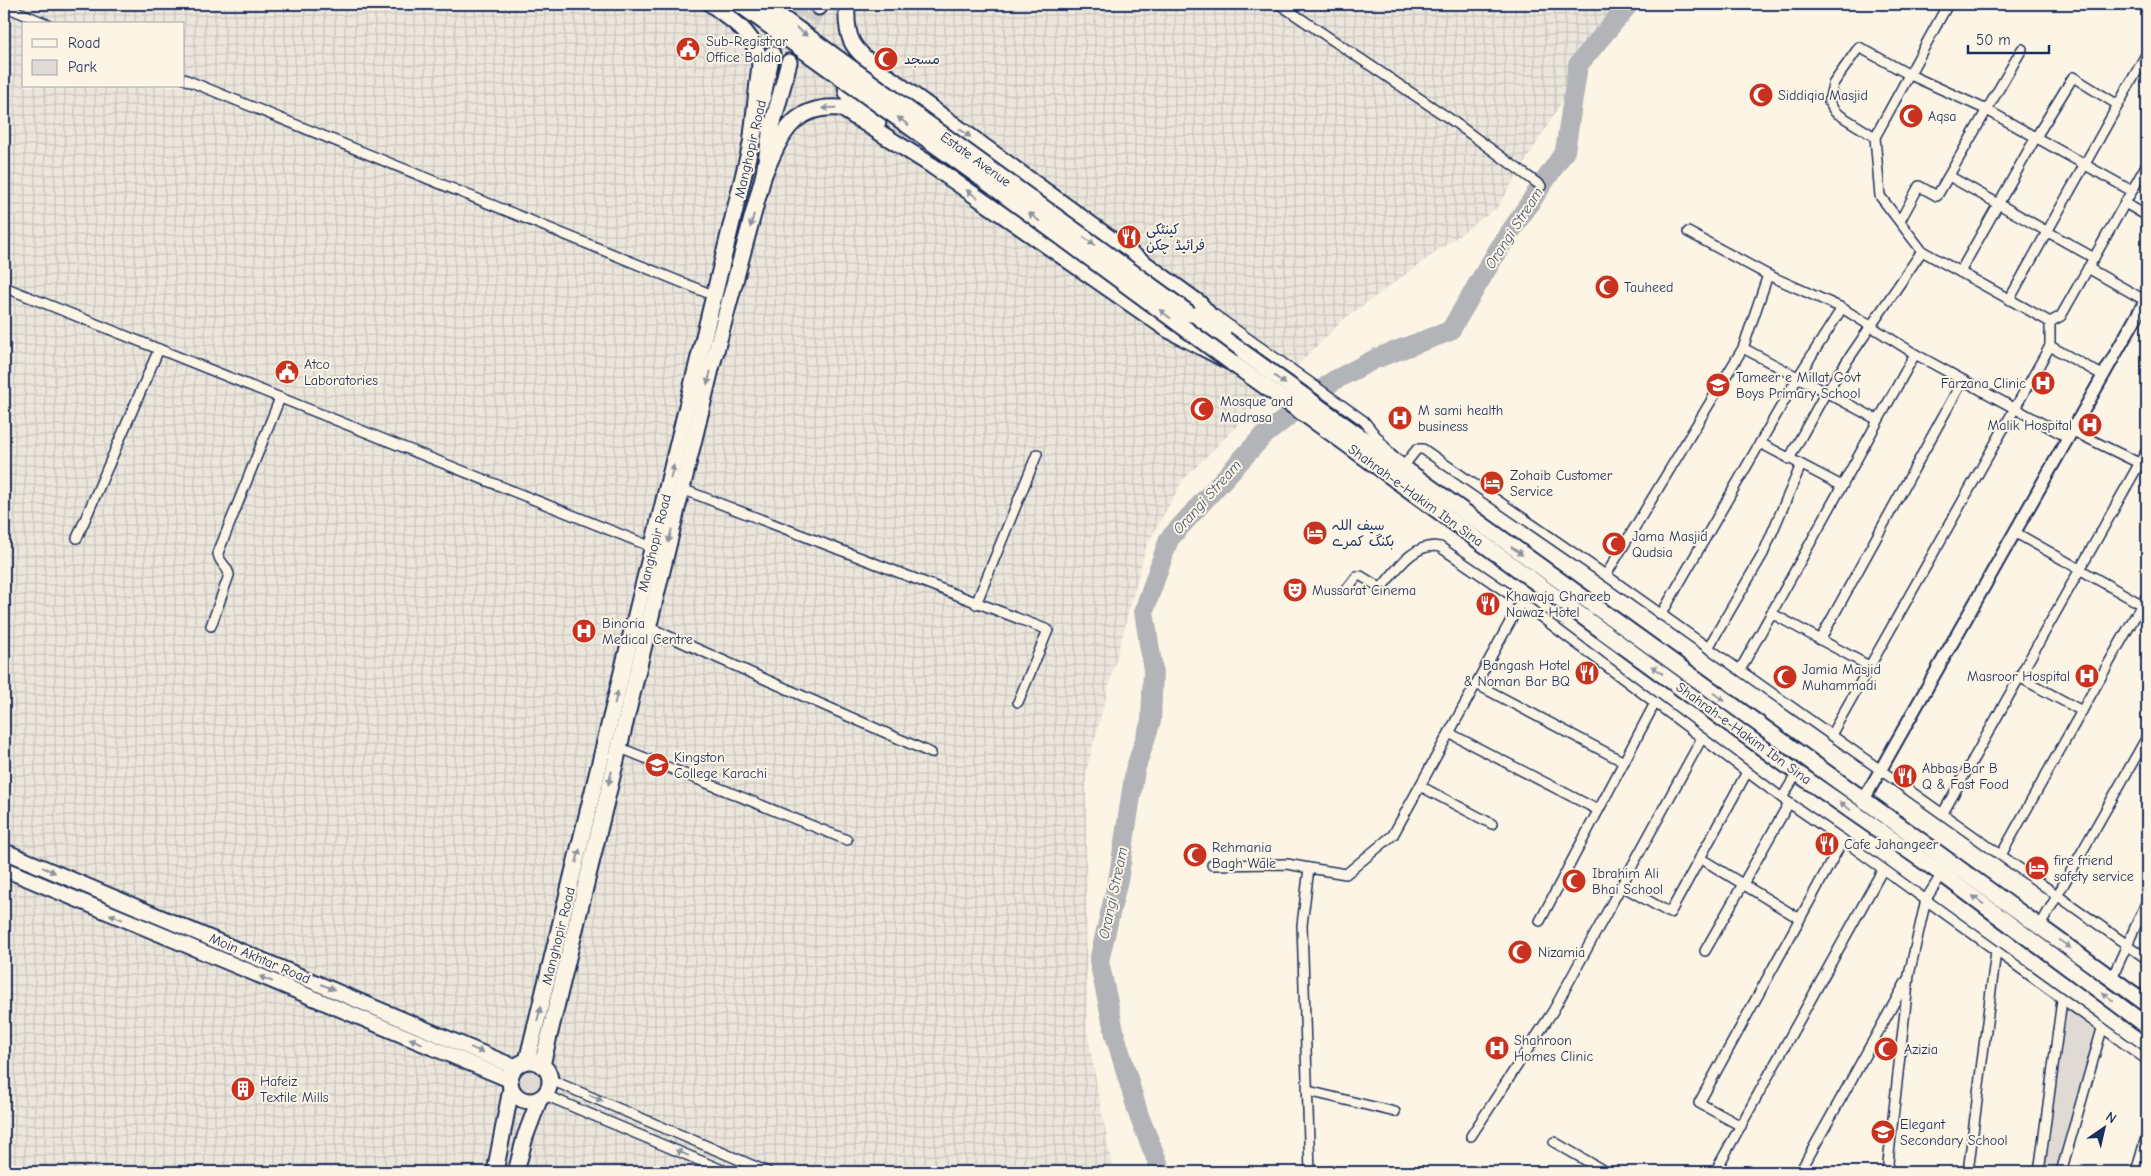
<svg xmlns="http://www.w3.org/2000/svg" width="2151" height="1176" font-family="'Comic Neue','Playpen Sans Arabic',sans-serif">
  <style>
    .industrial { fill: url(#industrial-grid); fill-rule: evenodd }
    .grass { fill: url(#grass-tufts); stroke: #7d8599 }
    .park { fill: #dfdbd4; stroke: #7d8599 }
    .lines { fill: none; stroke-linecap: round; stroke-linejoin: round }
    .river { stroke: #b2b4b8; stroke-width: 20 }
    .primary-tunnel { stroke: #cfcdca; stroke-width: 15; stroke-dasharray: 15 8; stroke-linecap: butt }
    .minor-casing { stroke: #1b2f5e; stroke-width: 12 }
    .tertiary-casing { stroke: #1b2f5e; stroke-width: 15 }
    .secondary-casing { stroke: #1b2f5e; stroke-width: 18 }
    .primary-casing { stroke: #1b2f5e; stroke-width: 19 }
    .trunk-casing { stroke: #1b2f5e; stroke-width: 19 }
    .minor { stroke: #fcf5e5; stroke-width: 9 }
    .tertiary { stroke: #fcf5e5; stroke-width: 11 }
    .secondary { stroke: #fcf5e5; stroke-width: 14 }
    .primary { stroke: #fcf5e5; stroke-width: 15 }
    .trunk { stroke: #fcf5e5; stroke-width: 15 }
    .trunk-bridge-casing { stroke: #1b2f5e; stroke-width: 19; stroke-linecap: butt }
    .trunk-bridge { stroke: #fcf5e5; stroke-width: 15 }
    .oneway { fill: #8c92a2 }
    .labels { text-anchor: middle; stroke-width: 4; stroke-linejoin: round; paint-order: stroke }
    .poi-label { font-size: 14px; fill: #1b2f5e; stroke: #fcf5e5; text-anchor: start }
    .street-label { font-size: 14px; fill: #1b2f5e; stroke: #fcf5e5 }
    .water-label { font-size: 15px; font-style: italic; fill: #485779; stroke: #fcf5e5 }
  </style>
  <defs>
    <pattern id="industrial-grid" width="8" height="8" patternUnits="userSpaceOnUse" patternTransform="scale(1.25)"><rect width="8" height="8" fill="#ece7dc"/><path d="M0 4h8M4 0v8" fill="none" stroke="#cac6bf"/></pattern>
    <pattern id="grass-tufts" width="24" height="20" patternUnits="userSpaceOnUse" patternTransform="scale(1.25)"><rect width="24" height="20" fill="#dfdbd4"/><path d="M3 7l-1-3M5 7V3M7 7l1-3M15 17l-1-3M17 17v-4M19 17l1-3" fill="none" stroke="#bfbcb8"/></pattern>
  </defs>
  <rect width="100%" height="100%" fill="#fcf5e5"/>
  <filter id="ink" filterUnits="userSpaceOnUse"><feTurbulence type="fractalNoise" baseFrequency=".02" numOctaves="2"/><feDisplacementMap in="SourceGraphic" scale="10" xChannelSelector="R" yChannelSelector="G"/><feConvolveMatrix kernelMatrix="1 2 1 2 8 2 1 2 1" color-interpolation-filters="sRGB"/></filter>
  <g filter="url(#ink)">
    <!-- industrial -->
    <path class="industrial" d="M4,4H1621L1498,207L1343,320L1183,480L1146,547L1086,772L1087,1031L1113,1172H4ZM24,24H184V86H24Z"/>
    <!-- grass -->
    <circle class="grass" cx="529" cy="1082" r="15"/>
    <!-- park -->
    <path class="park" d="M2066,1009L2098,1030L2058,1172H2043Z"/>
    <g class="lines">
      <!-- river -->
      <path class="river" d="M1157,1172L1158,1163L1139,1116L1115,1035L1099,961L1119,875L1135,770L1151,721L1153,670L1144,611L1169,539L1262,437L1333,381L1377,358L1450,331L1498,250L1565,151L1578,65L1629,4"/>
      <!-- primary-tunnel -->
      <g class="primary-tunnel">
        <path d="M772,54L801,4"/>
        <path d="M789,62L819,7"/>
      </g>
      <defs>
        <g id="minor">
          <path d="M1279,4L1450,119L1541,186"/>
          <path d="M1948,4L1875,137L1880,196L1922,251L2050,322V346L2104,376"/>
          <path d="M4,6L47,24"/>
          <path d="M184,79L715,296"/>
          <path d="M1875,137L1835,112L1829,102L1833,84L1859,47L1908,74L1987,110L2132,191"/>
          <path d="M1949,176L2094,258"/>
          <path d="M2125,203L2147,216"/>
          <path d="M1900,221L1919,186L1937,196L2022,49"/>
          <path d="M1688,232L1768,275L1842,308L1915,354L2069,438"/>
          <path d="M2088,268L2146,301"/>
          <path d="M1960,272L2036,137L2073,77L2118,105"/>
          <path d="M4,287L652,547"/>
          <path d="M2009,300L2147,53"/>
          <path d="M1215,315L1364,421L1389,452"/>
          <path d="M2050,322L2061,316L2147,164"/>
          <path d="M1743,348L1878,420"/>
          <path d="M2073,431L2147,467"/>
          <path d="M1760,443L1842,486"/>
          <path d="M1789,459L1826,392L1922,251"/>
          <path d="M1400,466L1402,468L1417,449H1423L1614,581L2147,959"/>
          <path d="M682,489L1048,630L1018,702"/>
          <path d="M2016,533L2146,607"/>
          <path d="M77,538L159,349"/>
          <path d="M1606,575L1743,348L1768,275"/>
          <path d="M1347,589L1357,576H1361L1379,587H1382C1396,570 1415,541 1440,547L1521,602L1782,798"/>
          <path d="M976,604L1037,454"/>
          <path d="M1771,613L1869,666"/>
          <path d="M1661,615L1798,377L1842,308"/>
          <path d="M211,626L229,575C228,566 218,562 218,553L280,398"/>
          <path d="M648,627L931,753"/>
          <path d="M1820,640L1963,380"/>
          <path d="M1708,648L1763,554L1801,465"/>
          <path d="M1740,670L1915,354"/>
          <path d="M2019,677L2082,711"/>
          <path d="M1476,684L1624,762"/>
          <path d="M1449,733L1598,810"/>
          <path d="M1831,735L2050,346"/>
          <path d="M618,747L847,840"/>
          <path d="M1797,773L1782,798L1843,840"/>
          <path d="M1420,786L1492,824"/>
          <path d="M1943,813L2147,450"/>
          <path d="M2001,855L2147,595"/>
          <path d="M1700,858L1800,919"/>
          <path d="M1212,865L1287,864L1309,868"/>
          <path d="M1622,886L1670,913L1747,772"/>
          <path d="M1540,921L1655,703"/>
          <path d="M2040,926L2147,737"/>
          <path d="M1705,951L1789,803"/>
          <path d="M2112,978L2147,901"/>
          <path d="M551,1080L768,1172"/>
          <path d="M1308,1091L1395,1112"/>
          <path d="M545,1095L727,1172"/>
          <path d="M1741,1126L1699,1103L1843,840L2147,1060"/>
          <path d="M1471,1136L1553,1011L1702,738"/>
          <path d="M1554,1142L1606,1172"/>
          <path d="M1310,1172L1302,925L1309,868L1346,874L1393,835L1521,602"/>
          <path d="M1715,1172L1883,869"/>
          <path d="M1800,1172L1907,980"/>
          <path d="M1887,1172L1909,975L1926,899L1942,874"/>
          <path d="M1968,1172L1996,951"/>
          <path d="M2039,1172L2062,1000"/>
          <path d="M2061,1172L2102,1029"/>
          <path d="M2136,1172L2147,1134"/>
        </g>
        <path id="tertiary" d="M1863,801L2147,298"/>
        <g id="secondary">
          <path d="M4,851L515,1067"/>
          <path d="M4,869L510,1080"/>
        </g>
        <g id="primary">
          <path d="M819,7L821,4"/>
          <path d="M761,105L772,54"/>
          <circle cx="530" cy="1081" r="20"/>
          <path d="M527,1061L754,132"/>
          <path d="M542,1065L711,369L764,174L770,134L789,62"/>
          <path d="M495,1172L511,1089"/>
          <path d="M516,1172L525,1137L539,1100"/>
        </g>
        <g id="trunk">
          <path d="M711,4C733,21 756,34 760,64L751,145"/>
          <path d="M847,4C845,44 854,49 883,73L1199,303L1223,331"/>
          <path d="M851,73C835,96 862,109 878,122"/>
          <path d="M764,174C781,136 792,104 841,108L931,165L1167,329L1232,363L1341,440L1797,773L1942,874L2147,1026"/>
          <path d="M1190,314L2147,1004"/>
        </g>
      </defs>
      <!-- minor casing -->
      <use href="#minor" class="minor-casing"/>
      <!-- tertiary casing -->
      <use href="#tertiary" class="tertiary-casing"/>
      <!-- secondary casing -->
      <use href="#secondary" class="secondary-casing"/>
      <!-- primary casing -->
      <use href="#primary" class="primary-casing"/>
      <!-- trunk casing -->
      <use href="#trunk" class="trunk-casing"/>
      <!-- minor -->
      <use href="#minor" class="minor"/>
      <!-- tertiary -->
      <use href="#tertiary" class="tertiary"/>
      <!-- secondary -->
      <use href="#secondary" class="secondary"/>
      <!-- primary -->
      <use href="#primary" class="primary"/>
      <!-- trunk -->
      <use href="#trunk" class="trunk"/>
      <defs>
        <g id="trunk-bridge">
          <path d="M739,4L992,186L1232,363"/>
          <path d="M763,4L1190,314"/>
        </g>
      </defs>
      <!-- trunk-bridge casing -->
      <use href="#trunk-bridge" class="trunk-bridge-casing"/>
      <!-- trunk-bridge -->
      <use href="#trunk-bridge" class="trunk-bridge"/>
    </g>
    <!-- one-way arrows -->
    <defs><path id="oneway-solid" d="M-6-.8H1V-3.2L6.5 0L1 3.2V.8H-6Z" transform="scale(1.25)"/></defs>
    <g class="oneway">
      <use href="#oneway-solid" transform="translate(802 32) rotate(36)"/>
      <use href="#oneway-solid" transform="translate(829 108) rotate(178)"/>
      <use href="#oneway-solid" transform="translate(903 121) rotate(-144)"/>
      <use href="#oneway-solid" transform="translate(965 133) rotate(36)"/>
      <use href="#oneway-solid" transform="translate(972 194) rotate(-145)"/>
      <use href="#oneway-solid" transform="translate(1034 217) rotate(-143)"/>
      <use href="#oneway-solid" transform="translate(752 221) rotate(105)"/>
      <use href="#oneway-solid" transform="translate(1089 241) rotate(36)"/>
      <use href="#oneway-solid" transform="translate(1165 314) rotate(-143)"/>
      <use href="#oneway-solid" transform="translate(709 378) rotate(104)"/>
      <use href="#oneway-solid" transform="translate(1280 380) rotate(36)"/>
      <use href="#oneway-solid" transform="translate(672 472) rotate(-76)"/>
      <use href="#oneway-solid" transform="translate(670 536) rotate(104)"/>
      <use href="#oneway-solid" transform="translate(1517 551) rotate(36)"/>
      <use href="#oneway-solid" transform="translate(1657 670) rotate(-144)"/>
      <use href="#oneway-solid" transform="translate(1719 697) rotate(36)"/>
      <use href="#oneway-solid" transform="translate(616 698) rotate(-76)"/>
      <use href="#oneway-solid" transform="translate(610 778) rotate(104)"/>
      <use href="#oneway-solid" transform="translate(1845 806) rotate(-145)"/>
      <use href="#oneway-solid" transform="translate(578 856) rotate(-76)"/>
      <use href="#oneway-solid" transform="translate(49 870) rotate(23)"/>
      <use href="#oneway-solid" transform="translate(1978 900) rotate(-143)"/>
      <use href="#oneway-solid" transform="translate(116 917) rotate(-157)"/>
      <use href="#oneway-solid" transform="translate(2065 944) rotate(36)"/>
      <use href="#oneway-solid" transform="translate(266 979) rotate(-158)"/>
      <use href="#oneway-solid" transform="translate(328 987) rotate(23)"/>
      <use href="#oneway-solid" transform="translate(2108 997) rotate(-143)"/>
      <use href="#oneway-solid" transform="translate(539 1014) rotate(-76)"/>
      <use href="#oneway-solid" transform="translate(416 1041) rotate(-158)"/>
      <use href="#oneway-solid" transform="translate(477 1050) rotate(23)"/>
      <use href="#oneway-solid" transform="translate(596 1098) rotate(23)"/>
      <use href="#oneway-solid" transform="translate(682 1153) rotate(-157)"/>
    </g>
  </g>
  <!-- icons -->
  <defs>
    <symbol id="civic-disc" viewBox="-11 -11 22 22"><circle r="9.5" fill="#c8321e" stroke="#fcf5e5"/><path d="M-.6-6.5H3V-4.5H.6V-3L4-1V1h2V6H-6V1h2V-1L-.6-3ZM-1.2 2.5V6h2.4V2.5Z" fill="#fff"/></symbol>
    <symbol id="mosque-disc" viewBox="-11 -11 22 22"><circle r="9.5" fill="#c8321e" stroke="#fcf5e5"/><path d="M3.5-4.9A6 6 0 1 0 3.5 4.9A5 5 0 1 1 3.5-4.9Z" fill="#fff"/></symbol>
    <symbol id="restaurant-disc" viewBox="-11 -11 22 22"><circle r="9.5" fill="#c8321e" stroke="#fcf5e5"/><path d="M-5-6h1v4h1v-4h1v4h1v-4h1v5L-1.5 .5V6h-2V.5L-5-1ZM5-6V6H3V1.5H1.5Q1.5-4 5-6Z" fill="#fff"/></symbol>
    <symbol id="hospital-disc" viewBox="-11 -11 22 22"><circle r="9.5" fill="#c8321e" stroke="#fcf5e5"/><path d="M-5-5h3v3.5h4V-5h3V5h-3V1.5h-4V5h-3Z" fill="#fff"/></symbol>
    <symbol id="school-disc" viewBox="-11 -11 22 22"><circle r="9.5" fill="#c8321e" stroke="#fcf5e5"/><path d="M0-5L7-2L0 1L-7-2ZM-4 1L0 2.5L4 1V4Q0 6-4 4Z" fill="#fff"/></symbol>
    <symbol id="hotel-disc" viewBox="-11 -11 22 22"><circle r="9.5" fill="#c8321e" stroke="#fcf5e5"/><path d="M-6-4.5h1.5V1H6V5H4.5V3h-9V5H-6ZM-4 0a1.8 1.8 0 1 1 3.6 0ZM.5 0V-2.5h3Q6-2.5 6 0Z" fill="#fff"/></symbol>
    <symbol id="theatre-disc" viewBox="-11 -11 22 22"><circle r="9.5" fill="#c8321e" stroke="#fcf5e5"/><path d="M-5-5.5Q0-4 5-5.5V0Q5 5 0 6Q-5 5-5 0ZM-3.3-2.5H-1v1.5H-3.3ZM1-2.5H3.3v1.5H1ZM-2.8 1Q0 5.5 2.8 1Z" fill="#fff"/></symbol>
    <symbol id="university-disc" viewBox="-11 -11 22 22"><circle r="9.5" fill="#c8321e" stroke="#fcf5e5"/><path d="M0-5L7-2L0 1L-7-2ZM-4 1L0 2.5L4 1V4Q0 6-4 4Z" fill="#fff"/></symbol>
    <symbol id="building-disc" viewBox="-11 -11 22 22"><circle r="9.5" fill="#c8321e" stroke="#fcf5e5"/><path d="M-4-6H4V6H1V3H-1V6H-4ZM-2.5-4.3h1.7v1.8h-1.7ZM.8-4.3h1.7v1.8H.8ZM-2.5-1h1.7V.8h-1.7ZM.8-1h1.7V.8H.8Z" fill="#fff"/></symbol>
  </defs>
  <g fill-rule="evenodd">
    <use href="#civic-disc" x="674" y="35" width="28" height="28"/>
    <use href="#mosque-disc" x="872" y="45" width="28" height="28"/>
    <use href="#mosque-disc" x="1747" y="81" width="28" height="28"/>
    <use href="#mosque-disc" x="1897" y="102" width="28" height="28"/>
    <use href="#restaurant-disc" x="1115" y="223" width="28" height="28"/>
    <use href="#mosque-disc" x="1593" y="273" width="28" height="28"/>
    <use href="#civic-disc" x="273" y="358" width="28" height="28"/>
    <use href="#hospital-disc" x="2029" y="369" width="28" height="28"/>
    <use href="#school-disc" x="1704" y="371" width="28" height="28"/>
    <use href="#mosque-disc" x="1188" y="395" width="28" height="28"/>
    <use href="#hospital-disc" x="1386" y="404" width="28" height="28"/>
    <use href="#hospital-disc" x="2076" y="411" width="28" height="28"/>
    <use href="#hotel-disc" x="1478" y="469" width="28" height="28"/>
    <use href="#hotel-disc" x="1301" y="519" width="28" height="28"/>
    <use href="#mosque-disc" x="1600" y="530" width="28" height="28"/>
    <use href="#theatre-disc" x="1281" y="576" width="28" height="28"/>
    <use href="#restaurant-disc" x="1474" y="590" width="28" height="28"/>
    <use href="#hospital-disc" x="570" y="617" width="28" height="28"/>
    <use href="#restaurant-disc" x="1573" y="659" width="28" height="28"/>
    <use href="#hospital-disc" x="2073" y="662" width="28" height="28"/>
    <use href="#mosque-disc" x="1771" y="663" width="28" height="28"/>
    <use href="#university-disc" x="643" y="751" width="28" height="28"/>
    <use href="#restaurant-disc" x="1891" y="762" width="28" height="28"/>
    <use href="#restaurant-disc" x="1813" y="830" width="28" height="28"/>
    <use href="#mosque-disc" x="1181" y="841" width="28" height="28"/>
    <use href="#hotel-disc" x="2023" y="854" width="28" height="28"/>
    <use href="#mosque-disc" x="1560" y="867" width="28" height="28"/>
    <use href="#mosque-disc" x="1506" y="938" width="28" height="28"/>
    <use href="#hospital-disc" x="1483" y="1034" width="28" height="28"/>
    <use href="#mosque-disc" x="1872" y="1035" width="28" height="28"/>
    <use href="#building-disc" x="229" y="1075" width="28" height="28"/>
    <use href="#school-disc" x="1869" y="1118" width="28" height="28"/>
  </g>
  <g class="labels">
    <!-- poi labels -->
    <g class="poi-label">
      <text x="706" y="46">Sub-Registrar<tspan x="706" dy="16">Office Baldia</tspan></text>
      <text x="904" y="64">مسجد</text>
      <text x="1778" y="100">Siddiqia Masjid</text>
      <text x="1928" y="121">Aqsa</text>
      <text x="1146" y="234">کینٹکی<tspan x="1146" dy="16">فرائیڈ چکن</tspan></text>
      <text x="1624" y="292">Tauheed</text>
      <text x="304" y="369">Atco<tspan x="304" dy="16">Laboratories</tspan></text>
      <text x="1736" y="382">Tameer e Millat Govt<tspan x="1736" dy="16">Boys Primary School</tspan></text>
      <text x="2026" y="388" text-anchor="end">Farzana Clinic</text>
      <text x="1220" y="406">Mosque and<tspan x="1220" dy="16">Madrasa</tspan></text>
      <text x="1418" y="415">M sami health<tspan x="1418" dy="16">business</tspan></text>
      <text x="2072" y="430" text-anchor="end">Malik Hospital</text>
      <text x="1510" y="480">Zohaib Customer<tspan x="1510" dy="16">Service</tspan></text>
      <text x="1332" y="530">سیف اللہ<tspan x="1332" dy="16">بکنگ کمرے</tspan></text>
      <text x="1632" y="541">Jama Masjid<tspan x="1632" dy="16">Qudsia</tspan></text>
      <text x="1312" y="595">Mussarat Cinema</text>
      <text x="1506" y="601">Khawaja Ghareeb<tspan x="1506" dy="16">Nawaz Hotel</tspan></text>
      <text x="602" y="628">Binoria<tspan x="602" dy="16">Medical Centre</tspan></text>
      <text x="1570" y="670" text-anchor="end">Bangash Hotel<tspan x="1570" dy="16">&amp; Noman Bar BQ</tspan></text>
      <text x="1802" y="674">Jamia Masjid<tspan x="1802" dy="16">Muhammadi</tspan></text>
      <text x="2070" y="681" text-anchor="end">Masroor Hospital</text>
      <text x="674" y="762">Kingston<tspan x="674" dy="16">College Karachi</tspan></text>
      <text x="1922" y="773">Abbas Bar B<tspan x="1922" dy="16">Q &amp; Fast Food</tspan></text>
      <text x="1844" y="849">Cafe Jahangeer</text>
      <text x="1212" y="852">Rehmania<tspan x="1212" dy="16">Bagh Wale</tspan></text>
      <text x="2054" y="865">fire friend<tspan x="2054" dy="16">safety service</tspan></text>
      <text x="1592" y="878">Ibrahim Ali<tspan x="1592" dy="16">Bhai School</tspan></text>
      <text x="1538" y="957">Nizamia</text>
      <text x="1514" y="1045">Shahroon<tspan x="1514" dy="16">Homes Clinic</tspan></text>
      <text x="1904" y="1054">Azizia</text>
      <text x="260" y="1086">Hafeiz<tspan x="260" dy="16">Textile Mills</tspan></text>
      <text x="1900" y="1129">Elegant<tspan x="1900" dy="16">Secondary School</tspan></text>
    </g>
    <!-- street labels -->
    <g class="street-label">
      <text transform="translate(750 149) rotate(-77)" y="5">Manghopir Road</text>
      <text transform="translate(976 159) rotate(36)" y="5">Estate Avenue</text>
      <text transform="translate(1416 495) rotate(36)" y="5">Shahrah-e-Hakim Ibn Sina</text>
      <text transform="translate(654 543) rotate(-76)" y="5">Manghopir Road</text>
      <text transform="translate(1744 733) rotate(36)" y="5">Shahrah-e-Hakim Ibn Sina</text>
      <text transform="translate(558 936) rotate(-76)" y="5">Manghopir Road</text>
      <text transform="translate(260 958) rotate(23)" y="5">Moin Akhtar Road</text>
    </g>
    <!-- water labels -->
    <g class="water-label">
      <text transform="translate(1514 228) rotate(-57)" y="5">Orangi Stream</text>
      <text transform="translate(1207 497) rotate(-48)" y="5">Orangi Stream</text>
      <text transform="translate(1113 893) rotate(-78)" y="5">Orangi Stream</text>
    </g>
  </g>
  <!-- margin -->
  <rect width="2151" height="1176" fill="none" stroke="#fcf5e5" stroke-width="20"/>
  <rect x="10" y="10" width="2131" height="1156" fill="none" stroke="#1b2f5e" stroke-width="2" filter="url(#ink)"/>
  <!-- legend -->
  <rect x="22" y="22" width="162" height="65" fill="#fcf5e5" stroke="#a2a6af"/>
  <rect x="32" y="39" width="25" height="8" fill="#fcf5e5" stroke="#a2a6af"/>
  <text x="68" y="48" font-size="15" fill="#1b2f5e">Road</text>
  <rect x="32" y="60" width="25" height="15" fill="#dfdbd4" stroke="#a2a6af"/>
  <text x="68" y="72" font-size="15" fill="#1b2f5e">Park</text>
  <!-- north arrow -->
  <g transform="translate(2104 1128) rotate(34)" stroke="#fcf5e5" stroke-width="4" paint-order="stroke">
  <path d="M0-4L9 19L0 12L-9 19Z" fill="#1b2f5e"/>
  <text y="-8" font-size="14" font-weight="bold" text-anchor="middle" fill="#1b2f5e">N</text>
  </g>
  <!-- scale -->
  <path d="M1968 45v8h81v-8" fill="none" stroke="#1b2f5e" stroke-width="2.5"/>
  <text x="1976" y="45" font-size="15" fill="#1b2f5e" stroke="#fcf5e5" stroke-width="4" paint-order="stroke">50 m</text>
</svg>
